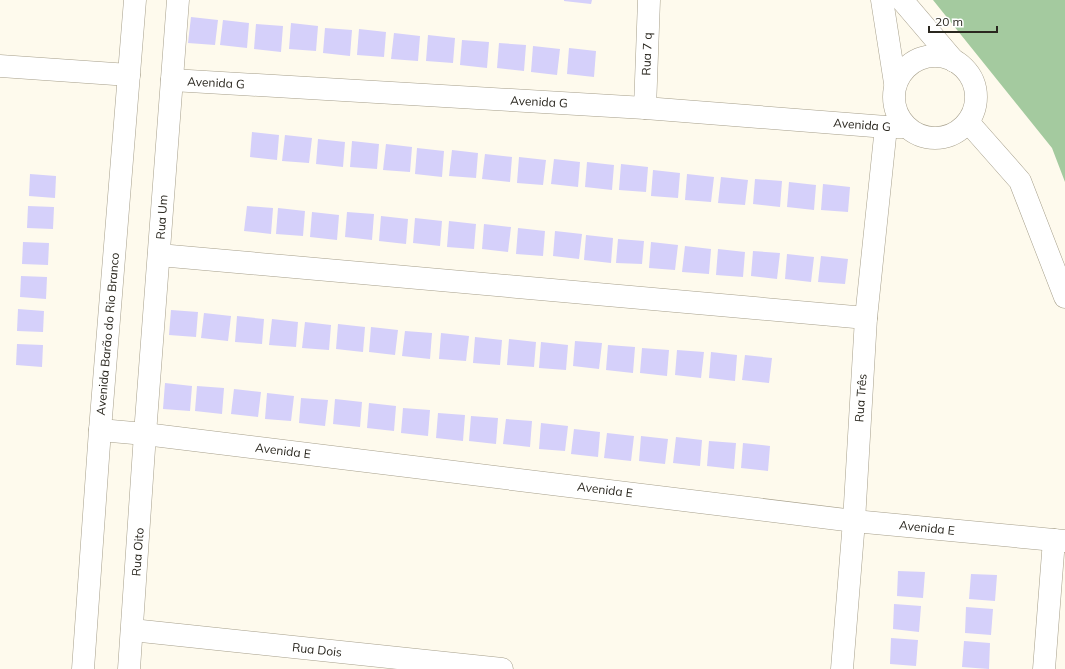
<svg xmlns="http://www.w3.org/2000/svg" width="1065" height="669" font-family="Mulish,sans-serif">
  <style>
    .forest { fill: #a4ca9f }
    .building { fill: #d5d0fa }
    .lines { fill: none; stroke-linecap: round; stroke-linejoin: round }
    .street-casing { stroke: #a69f8b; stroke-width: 23 }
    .secondary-casing { stroke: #a69f8b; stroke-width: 23 }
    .street { stroke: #fff; stroke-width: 22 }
    .secondary { stroke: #fff; stroke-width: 22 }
    .labels { text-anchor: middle; stroke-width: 3; stroke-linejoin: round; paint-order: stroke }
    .street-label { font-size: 12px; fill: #2a271f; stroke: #fff }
  </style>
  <rect width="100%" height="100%" fill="#fefaed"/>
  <!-- forest -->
  <path class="forest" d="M933,0H1065V182L1052,148Z"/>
  <!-- building -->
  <g class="building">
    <path d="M564,0H592L591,4L564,1Z"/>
    <path d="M191,17L218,20L215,45L188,43Z"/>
    <path d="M223,20L249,23L247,48L220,45Z"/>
    <path d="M291,23L318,26L316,51L289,49Z"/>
    <path d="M256,24L283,26L281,52L254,49Z"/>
    <path d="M325,28L352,30L350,56L323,53Z"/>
    <path d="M359,29L386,32L384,57L357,55Z"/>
    <path d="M394,33L420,36L418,61L391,59Z"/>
    <path d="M428,35L455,38L453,63L426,61Z"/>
    <path d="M462,40L489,42L487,68L460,65Z"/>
    <path d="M499,43L526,45L524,71L497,68Z"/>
    <path d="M533,46L560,49L557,75L531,72Z"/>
    <path d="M569,48L596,51L594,77L567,74Z"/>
    <path d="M252,132L279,135L277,160L250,157Z"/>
    <path d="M285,135L312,138L309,163L282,161Z"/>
    <path d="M318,139L345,142L343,167L316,164Z"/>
    <path d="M352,141L379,144L377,169L350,167Z"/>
    <path d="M386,144L412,147L410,172L383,170Z"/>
    <path d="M417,148L444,151L442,177L415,174Z"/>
    <path d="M452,150L478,153L476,178L449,176Z"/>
    <path d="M485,154L512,157L510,182L482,179Z"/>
    <path d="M519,157L546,160L543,185L517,183Z"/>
    <path d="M554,159L580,162L578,187L551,184Z"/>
    <path d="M587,162L614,165L612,190L585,187Z"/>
    <path d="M621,164L648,167L646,192L619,190Z"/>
    <path d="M653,170L680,173L678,198L651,196Z"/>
    <path d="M30,174L56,176L55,198L29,196Z"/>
    <path d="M687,174L714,177L711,202L685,200Z"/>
    <path d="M721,177L748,180L745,205L718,203Z"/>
    <path d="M755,179L782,181L780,207L753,204Z"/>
    <path d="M789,182L816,185L814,210L787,207Z"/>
    <path d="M823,184L850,187L848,212L821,210Z"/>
    <path d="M28,206L54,207L53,229L27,228Z"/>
    <path d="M247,206L273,208L271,234L244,231Z"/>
    <path d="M278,208L305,211L303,236L276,234Z"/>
    <path d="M312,212L339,215L337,240L310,237Z"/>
    <path d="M347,212L374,214L372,240L345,237Z"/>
    <path d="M381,216L408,219L406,244L379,241Z"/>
    <path d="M415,218L442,221L440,246L413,243Z"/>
    <path d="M449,221L476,224L474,249L447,247Z"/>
    <path d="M484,224L511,227L508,252L482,249Z"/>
    <path d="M518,228L545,231L543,256L516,254Z"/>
    <path d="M555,231L582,234L579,259L553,256Z"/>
    <path d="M586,235L613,238L611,263L584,260Z"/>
    <path d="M618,239L644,241L642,264L616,263Z"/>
    <path d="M23,242L49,243L48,265L22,264Z"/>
    <path d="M651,242L678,245L675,270L649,268Z"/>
    <path d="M685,246L711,249L709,274L682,272Z"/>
    <path d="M718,249L745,252L743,277L716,275Z"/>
    <path d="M753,251L780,253L777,279L751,276Z"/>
    <path d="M787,254L814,257L811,282L785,279Z"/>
    <path d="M821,256L848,259L845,284L818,282Z"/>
    <path d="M21,276L47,277L46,299L20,297Z"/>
    <path d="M18,309L44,311L43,332L17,331Z"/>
    <path d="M171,310L198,312L196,337L169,335Z"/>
    <path d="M204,313L231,316L228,341L201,338Z"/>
    <path d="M237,316L264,319L262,344L235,342Z"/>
    <path d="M272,319L298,322L296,347L269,345Z"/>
    <path d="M305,322L331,325L329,350L302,348Z"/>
    <path d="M338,324L365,327L363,352L336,349Z"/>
    <path d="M371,327L398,330L395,355L369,352Z"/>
    <path d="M405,331L432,333L430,359L402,356Z"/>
    <path d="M441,333L469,336L466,361L439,359Z"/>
    <path d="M475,337L502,340L500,365L473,363Z"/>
    <path d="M509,339L536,342L534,367L507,365Z"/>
    <path d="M575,341L602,343L599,369L573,366Z"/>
    <path d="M541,342L568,345L566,370L539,368Z"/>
    <path d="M17,344L43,345L42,367L16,365Z"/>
    <path d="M608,345L635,347L633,373L606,370Z"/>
    <path d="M642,348L669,350L667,376L640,373Z"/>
    <path d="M677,350L704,352L701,378L675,375Z"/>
    <path d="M711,352L737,355L735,381L709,378Z"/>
    <path d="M745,355L772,358L769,383L742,380Z"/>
    <path d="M165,383L192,386L190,411L163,409Z"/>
    <path d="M197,386L224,388L222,414L195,411Z"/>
    <path d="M234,389L261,392L258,417L231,414Z"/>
    <path d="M267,393L294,396L291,421L265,419Z"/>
    <path d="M301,398L328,400L325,426L299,423Z"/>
    <path d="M335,399L362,402L360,427L333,424Z"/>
    <path d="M369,403L396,406L394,431L367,428Z"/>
    <path d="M403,408L430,410L428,436L401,433Z"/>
    <path d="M438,413L465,415L463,441L436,438Z"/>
    <path d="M471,416L498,418L496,444L469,441Z"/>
    <path d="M506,419L532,421L530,447L503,444Z"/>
    <path d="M541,423L568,426L565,451L539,449Z"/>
    <path d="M574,429L600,432L598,457L571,454Z"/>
    <path d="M607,433L634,436L631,461L604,458Z"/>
    <path d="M641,436L668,439L665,464L639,461Z"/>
    <path d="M676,437L702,440L700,466L673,463Z"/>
    <path d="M709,441L736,443L734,469L707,466Z"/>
    <path d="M743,443L770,446L768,471L741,468Z"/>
    <path d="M898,571L925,572L923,598L897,596Z"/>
    <path d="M971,574L997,575L995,601L969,599Z"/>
    <path d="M894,604L921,606L919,632L893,629Z"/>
    <path d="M966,607L993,609L991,635L965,633Z"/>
    <path d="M891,638L918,640L916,666L890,664Z"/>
    <path d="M964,641L990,643L989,669L962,667Z"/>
  </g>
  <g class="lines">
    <defs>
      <g id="street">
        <path d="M882,0L895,83"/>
        <path d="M902,0L954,61"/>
        <circle cx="935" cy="97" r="41"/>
        <path d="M0,66L129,75"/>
        <path d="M172,80L645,108L886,127H906"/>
        <path d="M645,108L649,0"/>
        <path d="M968,122L1020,181L1065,297"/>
        <path d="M159,255L866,318"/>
        <path d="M100,430L145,434L854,521L1065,541"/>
        <path d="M132,630L502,669"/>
        <path d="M842,669L854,521L866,318L886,127"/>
        <path d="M1044,669L1054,540"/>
      </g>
      <g id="secondary">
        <path d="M83,669L100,430L135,0"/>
        <path d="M129,669L145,434L178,0"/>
      </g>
    </defs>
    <!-- street casing -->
    <use href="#street" class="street-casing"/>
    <!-- secondary casing -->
    <use href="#secondary" class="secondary-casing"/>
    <!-- street -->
    <use href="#street" class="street"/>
    <!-- secondary -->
    <use href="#secondary" class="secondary"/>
  </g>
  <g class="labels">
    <!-- street labels -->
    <g class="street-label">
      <text transform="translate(647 54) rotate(-88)" y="4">Rua 7 q</text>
      <text transform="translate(216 83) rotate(3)" y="4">Avenida G</text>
      <text transform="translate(539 102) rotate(3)" y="4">Avenida G</text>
      <text transform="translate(862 125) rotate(4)" y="4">Avenida G</text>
      <text transform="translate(162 217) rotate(-86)" y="4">Rua Um</text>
      <text transform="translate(108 334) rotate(-85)" y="4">Avenida Barão do Rio Branco</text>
      <text transform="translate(861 398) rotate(-86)" y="4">Rua Três</text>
      <text transform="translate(283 451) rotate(7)" y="4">Avenida E</text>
      <text transform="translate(605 490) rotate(7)" y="4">Avenida E</text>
      <text transform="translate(927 528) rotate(6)" y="4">Avenida E</text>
      <text transform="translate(138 552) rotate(-86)" y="4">Rua Oito</text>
      <text transform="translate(317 650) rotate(6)" y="4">Rua Dois</text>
    </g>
  </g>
  <!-- scale -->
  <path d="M929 26v6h68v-6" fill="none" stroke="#2a271f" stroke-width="2"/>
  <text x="935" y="26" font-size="12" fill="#2a271f" stroke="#ffffff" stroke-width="3" paint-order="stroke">20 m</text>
</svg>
